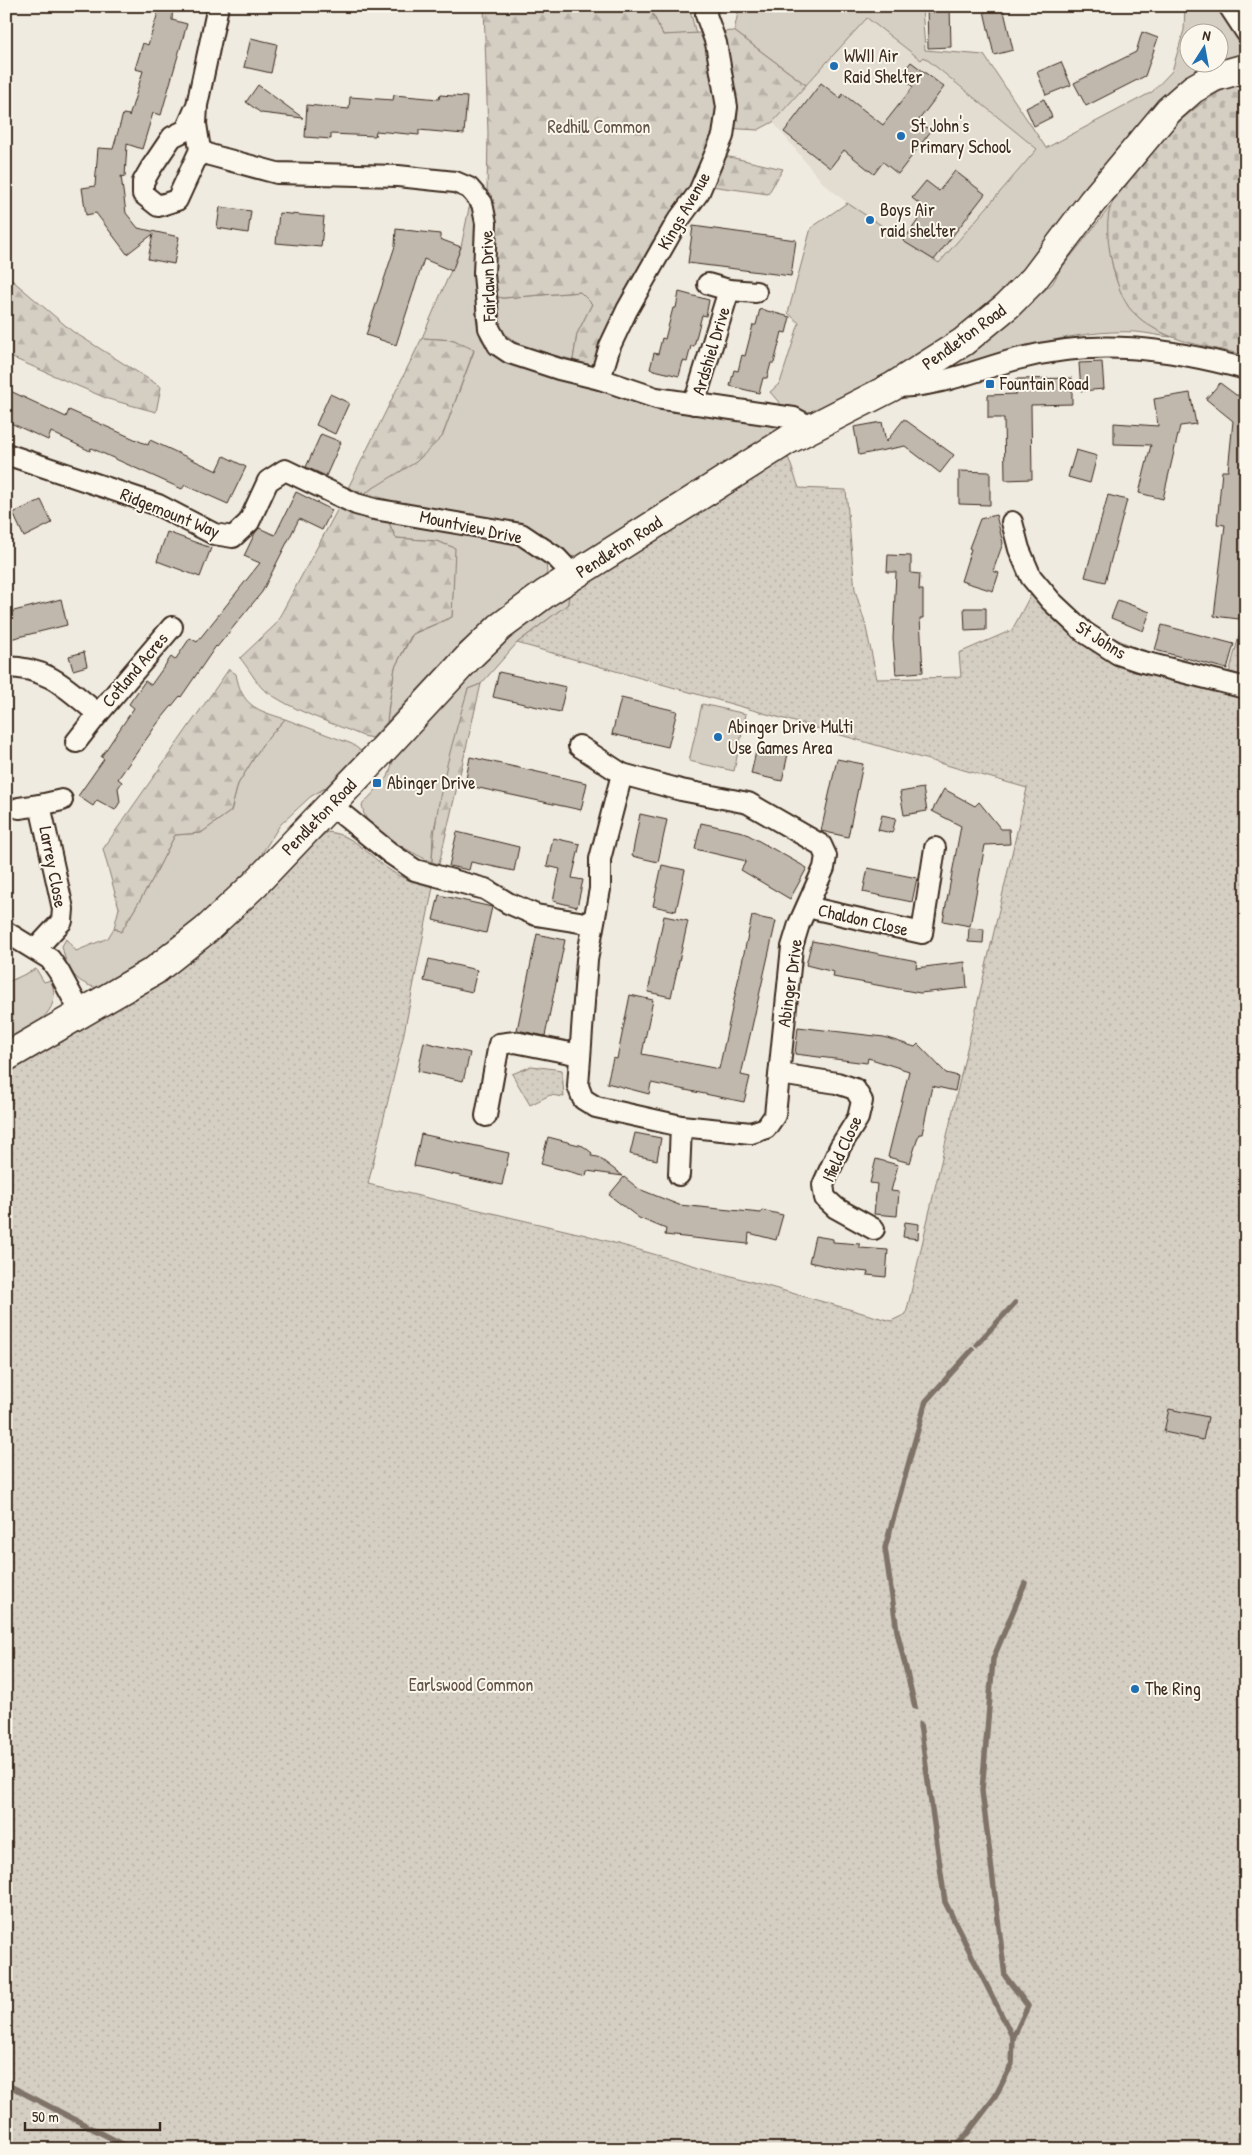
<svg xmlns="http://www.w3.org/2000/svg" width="1252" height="2155" font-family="'Patrick Hand',sans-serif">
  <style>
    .built { fill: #e2dcd1 }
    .green { fill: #d5cec3; stroke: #887c70; fill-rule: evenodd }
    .forest { fill: url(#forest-firs); stroke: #887c70 }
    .cemetery { fill: url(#cemetery-stones); stroke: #887c70 }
    .park { fill: url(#park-dots); stroke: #887c70 }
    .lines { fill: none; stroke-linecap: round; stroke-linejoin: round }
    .stream { stroke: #7f7367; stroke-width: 5.5 }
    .building { fill: #c0b8ad; stroke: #3b2a1e }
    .street-casing { stroke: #3b2a1e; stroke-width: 24 }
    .secondary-casing { stroke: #3b2a1e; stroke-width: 31 }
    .street { stroke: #fbf7ec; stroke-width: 20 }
    .secondary { stroke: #fbf7ec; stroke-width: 28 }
    .poi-dot { fill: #1f6fb2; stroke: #fbf7ec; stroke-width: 2 }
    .labels { text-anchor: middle; stroke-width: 4; stroke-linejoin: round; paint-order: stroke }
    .poi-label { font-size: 18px; fill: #3b2a1e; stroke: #fbf7ec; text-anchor: start }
    .park-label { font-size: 18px; fill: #625347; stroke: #fbf7ec }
    .street-label { font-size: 18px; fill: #3b2a1e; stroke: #fbf7ec }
  </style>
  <defs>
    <pattern id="forest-firs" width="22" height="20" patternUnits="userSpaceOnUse" patternTransform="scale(1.25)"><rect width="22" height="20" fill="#d5cec3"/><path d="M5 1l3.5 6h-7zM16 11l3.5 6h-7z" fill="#b8b1a7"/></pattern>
    <pattern id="cemetery-stones" width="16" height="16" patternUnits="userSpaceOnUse" patternTransform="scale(1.25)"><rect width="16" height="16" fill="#d5cec3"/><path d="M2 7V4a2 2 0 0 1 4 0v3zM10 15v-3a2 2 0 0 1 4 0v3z" fill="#b8b1a7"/></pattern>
    <pattern id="park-dots" width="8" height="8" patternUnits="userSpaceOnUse" patternTransform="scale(1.25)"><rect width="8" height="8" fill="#d5cec3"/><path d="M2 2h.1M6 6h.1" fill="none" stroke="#b8b1a7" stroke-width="1.8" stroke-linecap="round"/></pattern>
  </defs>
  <rect width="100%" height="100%" fill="#f0ebe0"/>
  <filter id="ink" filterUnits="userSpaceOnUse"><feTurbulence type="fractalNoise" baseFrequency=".02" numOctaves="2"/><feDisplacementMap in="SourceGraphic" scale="10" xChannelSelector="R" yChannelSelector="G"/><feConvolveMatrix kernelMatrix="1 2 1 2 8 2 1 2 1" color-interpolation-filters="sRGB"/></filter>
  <g filter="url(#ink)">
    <!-- built -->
    <path class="built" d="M867,18L920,60L924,56L952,81L1037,149L939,263L847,203L822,182L773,122Z"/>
    <!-- green -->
    <g class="green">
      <path d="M649,6H689L696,34L663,35Z"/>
      <path d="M784,6H922L925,50L984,55L1046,148L1152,92L1172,71L1184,30L1185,6H1216L1246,46V58L1211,67L1000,302L910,365L822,411L804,412L783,407L770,392L780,383L799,323L788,313L811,228L847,203L939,263L1037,149L924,57L921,60L867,18L806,85L734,31L739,8ZM1190,32H1220V62H1190Z"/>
      <path d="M473,205L476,221V318L481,339L492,354L516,362L779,424L780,432L683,490L582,555L569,557L536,533L513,522L396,502L365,493L442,437L474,351L454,340L422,338L461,247L469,208Z"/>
      <path d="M1110,207C1108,239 1109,269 1124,298C1127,302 1129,308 1132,311C1144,323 1156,330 1171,337C1159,336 1148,333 1136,332C1071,329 1009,352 947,371L1052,284L1060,270Z"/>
      <path d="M580,292L592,304L577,334L573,360C546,352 503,348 495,316C493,310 493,303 493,296L503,298Z"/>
      <path d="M388,521L521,543L546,562L547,573L541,583L461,643L387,722L389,704L395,667L413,634L452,617L454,548L436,541L396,538Z"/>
      <path d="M569,594L568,604L517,643L481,684L468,689L433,833L432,862C417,856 371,831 365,816C363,813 363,808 362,805L388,777L394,758L507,636Z"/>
      <path d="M702,704L746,714L734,771L689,761Z"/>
      <path d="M285,719L352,744L361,751L325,788L310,797L280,825L241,886L177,941L103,989C76,985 67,971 62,946L66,939L76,951L108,938L114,928L121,932L152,880L175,835L201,833L231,811L238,784L262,745Z"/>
      <path d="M36,969L44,982L51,980C64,1014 31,1027 6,1040V983Z"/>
    </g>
    <!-- forest -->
    <g class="forest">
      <path d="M484,6H649L663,35L734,31L806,85L773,122L758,130L724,128L716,154L783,169L768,194L696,184L596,367L573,360L577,334L592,304L580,292L503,298L493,296L487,194L488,133Z"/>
      <path d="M6,275L72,331L161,387L156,412L108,399L6,355Z"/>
      <path d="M422,338L454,340L474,350L442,437L416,462L365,493L348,488Z"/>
      <path d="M340,505L388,521L396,538L436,541L455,548L452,617L412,634L395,667L389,704L387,722L372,738L363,736C330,722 292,711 263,689C258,685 247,666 240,658L275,625Z"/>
      <path d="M229,669L236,674C242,706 256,710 285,719L262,745L238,784L231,811L201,833L175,835L152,880L121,932L114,928L119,908L103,849Z"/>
      <path d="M481,684L439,864L432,862C435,802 451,746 468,689Z"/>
    </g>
    <!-- cemetery -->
    <path class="cemetery" d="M1246,82V353L1240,354C1202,345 1160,341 1132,311C1115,294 1101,228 1111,206C1127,168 1204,87 1246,82Z"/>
    <!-- park -->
    <g class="park">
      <path d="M787,454L799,488L846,490L855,590L865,623L877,679L961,677L959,653L1012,630L1030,596L1046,581C1064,599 1082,619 1104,632C1139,654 1189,662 1229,673L1243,621L1246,597V2149H6V1070L313,838L316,841L327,832C358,835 370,859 396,874C407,881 421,884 433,887L403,1038L368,1184L586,1235L891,1321L906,1314L1027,788L517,643L568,604L569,594Z"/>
      <path d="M532,1066L562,1070L564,1097L550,1095L530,1105L512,1074Z"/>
    </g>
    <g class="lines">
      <!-- stream -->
      <g class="stream">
        <path d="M977,1344L1015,1303"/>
        <path d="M915,1707L897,1631L885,1548L926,1401L972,1350"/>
        <path d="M920,1724L945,1902L1013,2038L1012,2064L995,2097L966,2135L953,2149"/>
        <path d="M1013,2038L1028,2006L1005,1976L982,1791L993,1659L1025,1583"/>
        <path d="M6,2084L132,2149"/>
      </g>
    </g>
    <!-- building -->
    <g class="building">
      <path d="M160,6H173L172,20L187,24L161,115L153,113L142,149L127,144L125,177L121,176L126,213L138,228L179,237L174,264L148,259L153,234L127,254L96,213L86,215L82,188L95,186L98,148L113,149L123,114L129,115V117L143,71L135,69L143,43L148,45Z"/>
      <path d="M927,6H950L951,47L928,48Z"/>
      <path d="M1003,7L1013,50L994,55L984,11Z"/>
      <path d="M1142,32L1158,38L1145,76L1086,106L1074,83L1136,52Z"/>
      <path d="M251,38L277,44L271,73L244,67Z"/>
      <path d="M911,62L944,87L918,121L931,131L898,174L883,162L874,174L844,150L830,168L784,132L821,83L840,98L843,94L883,125L913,87L900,76Z"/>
      <path d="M1061,62L1071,85L1046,95L1037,72Z"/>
      <path d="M258,85L303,118L261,113L246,102Z"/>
      <path d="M394,95L439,99L440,95L467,97L464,134L419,130V135L376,131L375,136L331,134V139L305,137L307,105L349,109L350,97L393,100Z"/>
      <path d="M1044,99L1052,117L1034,126L1026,108Z"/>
      <path d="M955,171L985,194L934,260L903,241L926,209L912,198L926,181L939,191Z"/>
      <path d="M220,207L251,211L248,233L217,228Z"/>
      <path d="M279,213L324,217L321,247L276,243Z"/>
      <path d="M693,226L796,240L791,276L688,263Z"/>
      <path d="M396,229L440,234V239L461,247L452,271L424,259L396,345L366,335L395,246Z"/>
      <path d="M679,292L709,300L706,316L702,315L694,346H691L687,362L683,361L679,376L650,369L654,353L658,354L662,338L665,339L673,308H676Z"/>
      <path d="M760,309L790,317L786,333L782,332L774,363H771L767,378H763L759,393L730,386L734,370L738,371L742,355L745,356L753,325H756Z"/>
      <path d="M1102,362L1104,389L1081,391L1079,363Z"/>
      <path d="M1072,378V404L1031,405L1032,479L1005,480L1004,418H988V395L1016,394V379Z"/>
      <path d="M1220,383L1236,395L1246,396V560L1239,619L1214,616L1225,525L1217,524L1222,471H1228L1233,421L1206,399Z"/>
      <path d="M6,389L66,417L69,410L148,445L150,440L217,471L224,456L246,467L228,504L185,485L182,489L91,448L90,451L51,432L48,440L6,421Z"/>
      <path d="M1190,393L1196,424L1180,426L1163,499L1139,493L1151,445L1114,444V423L1158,426L1154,399Z"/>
      <path d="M330,394L349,403L335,434L316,425Z"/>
      <path d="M904,419L954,455L940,473L905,446L859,455L854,427L882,422L886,442Z"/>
      <path d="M321,434L341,442L326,476L306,467Z"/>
      <path d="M1076,450L1097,456L1090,483L1068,477Z"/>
      <path d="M959,471L990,472V505L959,504Z"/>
      <path d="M296,492L332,510L322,530L299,519L262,592L217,647L216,646L181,697L180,696L157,724L118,779L122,782L118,788L120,802L115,810L97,800L93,806L78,796L104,759L101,757L134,708L129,704L145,681L151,685L171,657L175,660L190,638L197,642L260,563L244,556L255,533L259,528L275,535Z"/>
      <path d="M1108,495L1127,500L1105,582L1085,577Z"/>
      <path d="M41,500L52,523L24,537L13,513Z"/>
      <path d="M996,515L1003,543L993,571L999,573L993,591L961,581L971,549L969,548L980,519Z"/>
      <path d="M167,532L211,548L200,577L157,561Z"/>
      <path d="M888,555L911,556V573L920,574L919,590H923V618H920L923,672L896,674L893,639L896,572H887Z"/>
      <path d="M61,599L67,625L6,640V613Z"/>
      <path d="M1118,600L1150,612L1143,631L1111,618Z"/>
      <path d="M964,608H986V630L965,631Z"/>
      <path d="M1162,625L1234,644L1227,669L1155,650Z"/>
      <path d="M84,652L87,666L73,670L69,656Z"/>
      <path d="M499,672L566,687L560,712L493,697Z"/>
      <path d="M621,698L677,711L668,747L612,734Z"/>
      <path d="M757,747L788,754L782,781L751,774Z"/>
      <path d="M470,757L587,783L581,810L465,785Z"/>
      <path d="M837,759L863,764L848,837L821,831Z"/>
      <path d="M923,788L927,811L904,815L900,792Z"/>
      <path d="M944,789L975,806L979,802L1001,829H1009L1010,844L985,845L970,926L943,921L961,826L932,811Z"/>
      <path d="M640,814L667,820L658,862L632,856Z"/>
      <path d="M882,815L896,818L892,833L878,830Z"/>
      <path d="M701,823L743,832L807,868L790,899L741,870L746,861L695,849Z"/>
      <path d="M457,832L519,847L514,871L471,862L469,870L449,866Z"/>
      <path d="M553,838L580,844L572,878L583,880L577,907L553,901L560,869L547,866Z"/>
      <path d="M662,865L685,870L676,911L653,906Z"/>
      <path d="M868,868L917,878L912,902L863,892Z"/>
      <path d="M439,895L492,907L486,933L433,920Z"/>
      <path d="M664,916L688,921L671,997L648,992Z"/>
      <path d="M752,916L776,921L741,1075L750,1077L744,1102L651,1083L649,1094L607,1083L613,1058L617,1059L630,995L653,1000L642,1054L719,1069Z"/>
      <path d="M969,928L984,929L983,943L968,942Z"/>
      <path d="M537,934L565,940L545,1036L517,1030Z"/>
      <path d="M812,941L917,961L916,968L965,962L967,988L920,993L833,977L834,972L806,965Z"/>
      <path d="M429,959L477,970L472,992L424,981Z"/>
      <path d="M798,1027L884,1037L915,1047L918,1044L946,1073L958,1076L955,1091L932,1086L922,1134H919L910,1163L888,1157L909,1071L868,1058L867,1063L795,1054Z"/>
      <path d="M424,1042L470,1053L463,1081L418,1071Z"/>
      <path d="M635,1133L661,1138L657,1160L630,1154Z"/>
      <path d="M421,1134L509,1153L502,1185L414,1166Z"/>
      <path d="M548,1137L583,1146L592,1153L591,1156L598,1157L623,1176L587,1171L586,1176L541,1164Z"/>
      <path d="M876,1159L898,1165L891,1191L899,1192L897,1216L874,1214L877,1184L870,1183Z"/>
      <path d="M624,1177L639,1189L679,1205L761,1213L762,1210L783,1215L776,1240L749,1233L748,1244L665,1235L666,1229L639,1218L609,1195Z"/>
      <path d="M905,1222L919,1224L918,1239L903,1237Z"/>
      <path d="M815,1236L833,1239V1242L860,1244V1248L888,1250L886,1277L867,1275L868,1272L839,1269L809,1262Z"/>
      <path d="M1169,1409L1208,1417L1203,1440L1164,1432Z"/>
    </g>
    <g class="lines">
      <defs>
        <g id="street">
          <path d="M1229,6L1246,32"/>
          <path d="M197,105L186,130L172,137L151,168L143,182V194L158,206L177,200L200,150L196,124L197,105L218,6"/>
          <path d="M200,150L210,155L277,173L398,176L455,182L469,188L482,203L486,223L484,274L489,328L498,345L510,353L559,369L600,379L656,398L794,418L811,427"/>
          <path d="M729,290L756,292"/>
          <path d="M600,379L610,346L627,310L677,222L699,192L723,136L727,107L716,43L706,15L707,6"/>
          <path d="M895,387C938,387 976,370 1017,359C1096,338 1168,348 1246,369"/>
          <path d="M694,404L729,290L708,284"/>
          <path d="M6,454L158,505L214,534L233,537L249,522L268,481L285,470L356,504L374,509L521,534L557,558L574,576"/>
          <path d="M1012,522L1019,549L1031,577L1051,601L1084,632L1118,654L1139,661L1246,688"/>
          <path d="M6,667C50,668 66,688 98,714L172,627"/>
          <path d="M76,742L98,714"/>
          <path d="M579,746L622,774"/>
          <path d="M622,774L681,790L748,803L821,845L826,856L824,868L799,924L792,947L775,1115L766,1128L751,1133L681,1126L596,1107L583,1099L578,1086L587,960L600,889V859Z"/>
          <path d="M331,805L390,853L415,870L485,889L508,903L536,915L592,924"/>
          <path d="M19,808L40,805"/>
          <path d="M807,907L922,933L935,848"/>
          <path d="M6,932L50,959L59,972L81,1013"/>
          <path d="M36,949L62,921L63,909L40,805L62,800"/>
          <path d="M780,1074L837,1083L855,1089L862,1101L858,1118L840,1147L823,1185L825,1198L836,1208L874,1229"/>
          <path d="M486,1116L499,1044L515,1042L580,1055"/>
          <path d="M679,1175L681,1126"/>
        </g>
        <path id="secondary" d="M6,1057L154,971L206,930L255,884L378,755L468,658L500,627L546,593L788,440L892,387L963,342L1007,306L1034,279L1092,202L1169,110L1193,89L1214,77L1246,68"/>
      </defs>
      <!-- street casing -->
      <use href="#street" class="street-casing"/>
      <!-- secondary casing -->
      <use href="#secondary" class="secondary-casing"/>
      <!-- street -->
      <use href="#street" class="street"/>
      <!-- secondary -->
      <use href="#secondary" class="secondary"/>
    </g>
  </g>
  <!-- markers -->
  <g class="poi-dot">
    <circle cx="834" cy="66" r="5"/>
    <circle cx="901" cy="136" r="5"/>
    <circle cx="870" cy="220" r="5"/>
    <rect x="985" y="379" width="10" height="10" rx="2.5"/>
    <circle cx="718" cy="737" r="5"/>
    <rect x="372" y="778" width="10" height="10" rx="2.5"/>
    <circle cx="1135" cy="1689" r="5"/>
  </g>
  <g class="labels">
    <!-- poi labels -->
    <g class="poi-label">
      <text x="844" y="62">WWII Air<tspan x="844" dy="21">Raid Shelter</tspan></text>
      <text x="911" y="132">St John's<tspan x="911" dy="21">Primary School</tspan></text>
      <text x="880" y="216">Boys Air<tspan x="880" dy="21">raid shelter</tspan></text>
      <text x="1000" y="390">Fountain Road</text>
      <text x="728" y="733">Abinger Drive Multi<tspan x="728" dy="21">Use Games Area</tspan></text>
      <text x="387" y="789">Abinger Drive</text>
      <text x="1145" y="1695">The Ring</text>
    </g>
    <!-- park labels -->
    <g class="park-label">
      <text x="599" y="133">Redhill Common</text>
      <text x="471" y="1691">Earlswood Common</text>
    </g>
    <!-- street labels -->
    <g class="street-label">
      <text transform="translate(684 211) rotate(-60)" y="6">Kings Avenue</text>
      <text transform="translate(488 276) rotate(-92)" y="6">Fairlawn Drive</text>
      <text transform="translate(964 337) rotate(-36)" y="6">Pendleton Road</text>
      <text transform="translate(711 351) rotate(-73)" y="6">Ardshiel Drive</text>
      <text transform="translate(170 513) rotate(22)" y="6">Ridgemount Way</text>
      <text transform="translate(471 527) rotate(12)" y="6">Mountview Drive</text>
      <text transform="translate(619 547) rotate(-33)" y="6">Pendleton Road</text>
      <text transform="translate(1101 640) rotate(32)" y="6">St Johns</text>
      <text transform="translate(135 670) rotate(-50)" y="6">Cotland Acres</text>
      <text transform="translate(319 817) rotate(-46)" y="6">Pendleton Road</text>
      <text transform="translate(53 867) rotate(79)" y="6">Larrey Close</text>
      <text transform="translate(863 920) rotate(13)" y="6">Chaldon Close</text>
      <text transform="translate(790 983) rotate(-82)" y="6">Abinger Drive</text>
      <text transform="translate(842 1149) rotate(-65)" y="6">Ifield Close</text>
    </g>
  </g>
  <!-- margin -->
  <rect width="1252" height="2155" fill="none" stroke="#fbf7ec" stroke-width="25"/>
  <rect x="12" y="12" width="1227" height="2130" fill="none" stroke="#3b2a1e" stroke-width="2" filter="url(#ink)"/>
  <!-- north arrow -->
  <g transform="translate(1204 48) rotate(11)"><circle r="24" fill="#fbf7ec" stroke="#aea59a"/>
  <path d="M0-4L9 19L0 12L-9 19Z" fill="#1f6fb2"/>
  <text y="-8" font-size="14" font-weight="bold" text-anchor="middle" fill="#3b2a1e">N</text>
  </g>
  <!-- scale -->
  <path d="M25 2122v8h135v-8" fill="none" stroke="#3b2a1e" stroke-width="2.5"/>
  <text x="32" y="2122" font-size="15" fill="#3b2a1e" stroke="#fbf7ec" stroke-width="4" paint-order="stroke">50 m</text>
</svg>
